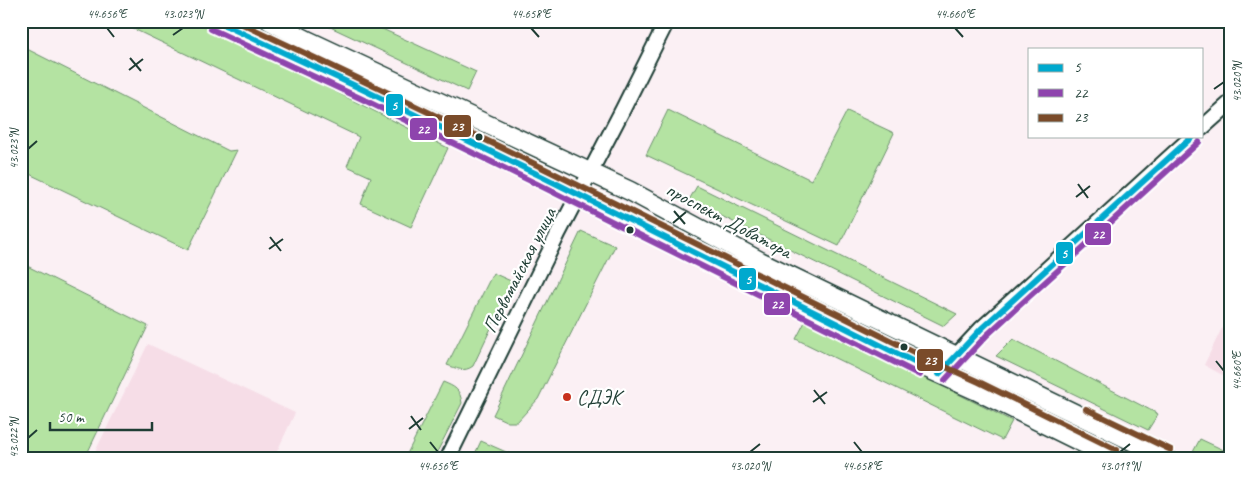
<svg xmlns="http://www.w3.org/2000/svg" width="1251" height="479" font-family="Caveat,sans-serif">
  <style>
    .built { fill: #f6dde7 }
    .green { fill: #b4e3a2; stroke: #6a906b }
    .lines { fill: none; stroke-linecap: round; stroke-linejoin: round }
    .minor-casing { stroke: #1f3d34; stroke-width: 18 }
    .major-casing { stroke: #1f3d34; stroke-width: 21 }
    .minor { stroke: #fff; stroke-width: 14 }
    .major { stroke: #fff; stroke-width: 18 }
    .bus-1-casing { stroke: #fff; stroke-width: 10 }
    .bus-2-casing { stroke: #fff; stroke-width: 10 }
    .bus-3-casing { stroke: #fff; stroke-width: 10 }
    .bus-1 { stroke: #00a9ce; stroke-width: 6 }
    .bus-2 { stroke: #8e44ad; stroke-width: 6 }
    .bus-3 { stroke: #7a4b2a; stroke-width: 6 }
    .ticks { fill: none; stroke: #1f3d34; stroke-width: 2 }
    .bus-dot { fill: #1f3d34; stroke: #fff; stroke-width: 2 }
    .poi-dot { fill: #c8321e; stroke: #fff; stroke-width: 2 }
    .labels { text-anchor: middle; stroke-width: 4.5; stroke-linejoin: round; paint-order: stroke }
    .street-label { font-size: 20px; fill: #1f3d34; stroke: #fff }
    .poi-label { font-size: 20px; fill: #1f3d34; stroke: #fff; text-anchor: start }
    .line-badge { stroke: #fff; stroke-width: 2 }
    .badge-label { font-size: 14px; text-anchor: middle; font-weight: bold; fill: #fff }
    .neatline { fill: none; stroke: #1f3d34; stroke-width: 2 }
    .ticks-label { font-size: 12px; text-anchor: middle; fill: #1f3d34 }
  </style>
  <rect width="100%" height="100%" fill="#fbf0f4"/>
  <filter id="ink" filterUnits="userSpaceOnUse"><feTurbulence type="fractalNoise" baseFrequency=".02" numOctaves="2"/><feDisplacementMap in="SourceGraphic" scale="10" xChannelSelector="R" yChannelSelector="G"/><feConvolveMatrix kernelMatrix="1 2 1 2 8 2 1 2 1" color-interpolation-filters="sRGB"/></filter>
  <g filter="url(#ink)">
    <!-- built -->
    <g class="built">
      <path d="M1230,321V379L1204,365L1221,330Z"/>
      <path d="M148,344L295,413L274,458H92Z"/>
    </g>
    <!-- green -->
    <g class="green">
      <path d="M117,21H194L448,148L411,227L361,204L371,177L347,166L359,137Z"/>
      <path d="M328,21H365L476,72L467,91L326,25Z"/>
      <path d="M21,46L229,151L237,150L188,250L21,170Z"/>
      <path d="M668,110L811,180L847,111L894,133L839,246L646,155Z"/>
      <path d="M697,186L957,314L944,326L689,200Z"/>
      <path d="M581,231L615,246L538,399L517,422H508L493,415Z"/>
      <path d="M21,263L148,326L85,458H21Z"/>
      <path d="M493,273L513,282L473,366C464,373 456,368 447,365Z"/>
      <path d="M807,318L1012,421L1002,440L796,339Z"/>
      <path d="M1013,339L1158,414L1148,430L996,356Z"/>
      <path d="M443,382C455,387 460,389 462,403L434,458H405Z"/>
      <path d="M1200,439L1230,453V458H1204L1193,452Z"/>
      <path d="M481,441L513,455L512,458H473Z"/>
    </g>
    <g class="lines">
      <defs>
        <g id="minor">
          <path d="M1202,128L1230,103"/>
          <path d="M939,374L981,329L1193,136"/>
          <path d="M448,458L559,232L623,109L667,21"/>
        </g>
        <g id="major">
          <path d="M215,21L364,90L541,176L924,367L975,390L1113,458"/>
          <path d="M270,21L309,41L630,191L760,261L1167,458"/>
        </g>
      </defs>
      <!-- minor casing -->
      <use href="#minor" class="minor-casing"/>
      <!-- major casing -->
      <use href="#major" class="major-casing"/>
      <!-- minor -->
      <use href="#minor" class="minor"/>
      <!-- major -->
      <use href="#major" class="major"/>
      <defs>
        <g id="bus-1">
          <path d="M216,21L364,90L541,176L924,367"/>
          <path d="M939,374L981,329L1193,136"/>
        </g>
        <g id="bus-2">
          <path d="M211,29L360,98L537,184L920,375"/>
          <path d="M945,380L987,335L1199,142"/>
        </g>
        <g id="bus-3">
          <path d="M236,21C469,129 698,245 928,359L979,382L1117,450"/>
          <path d="M1086,409L1171,450"/>
        </g>
      </defs>
      <!-- bus-1 casing -->
      <use href="#bus-1" class="bus-1-casing"/>
      <!-- bus-2 casing -->
      <use href="#bus-2" class="bus-2-casing"/>
      <!-- bus-3 casing -->
      <use href="#bus-3" class="bus-3-casing"/>
      <!-- bus-1 -->
      <use href="#bus-1" class="bus-1"/>
      <!-- bus-2 -->
      <use href="#bus-2" class="bus-2"/>
      <!-- bus-3 -->
      <use href="#bus-3" class="bus-3"/>
    </g>
  </g>
  <!-- ticks -->
  <path class="ticks" d="M107,28L114,37M531,28L539,37M955,28L963,37M173,35L183,28M130,58L141,71M129,70L143,59M1214,89L1224,82M28,149L37,141M1078,184L1088,198M1076,197L1090,186M674,211L685,224M673,223L686,212M270,237L281,251M269,249L283,239M1216,361L1224,371M814,390L825,404M813,402L827,392M411,416L421,430M409,429L423,418M28,438L37,430M430,442L438,452M854,442L862,452M750,452L760,444M1120,452L1130,444"/>
  <!-- markers -->
  <g class="bus-dot">
    <circle cx="479" cy="137" r="4.5"/>
    <circle cx="630" cy="230" r="4.5"/>
    <circle cx="904" cy="347" r="4.5"/>
  </g>
  <circle class="poi-dot" cx="567" cy="397" r="5"/>
  <g class="labels">
    <!-- street labels -->
    <g class="street-label">
      <text transform="translate(729 220) rotate(28)" y="7">проспект Доватора</text>
      <text transform="translate(519 270) rotate(-63)" y="7">Первомайская улица</text>
    </g>
    <!-- poi labels -->
    <g class="poi-label">
      <text x="577" y="404">СДЭК</text>
    </g>
  </g>
  <g class="line-badge">
    <rect x="385" y="93" width="19" height="24" rx="5" fill="#00a9ce"/>
    <rect x="443" y="114" width="29" height="24" rx="5" fill="#7a4b2a"/>
    <rect x="409" y="117" width="29" height="24" rx="5" fill="#8e44ad"/>
    <rect x="1084" y="222" width="28" height="24" rx="5" fill="#8e44ad"/>
    <rect x="1055" y="241" width="19" height="24" rx="5" fill="#00a9ce"/>
    <rect x="738" y="267" width="19" height="24" rx="5" fill="#00a9ce"/>
    <rect x="763" y="292" width="28" height="24" rx="5" fill="#8e44ad"/>
    <rect x="916" y="348" width="28" height="24" rx="5" fill="#7a4b2a"/>
  </g>
  <g class="badge-label">
    <text x="394" y="110">5</text>
    <text x="457" y="131">23</text>
    <text x="423" y="134">22</text>
    <text x="1098" y="239">22</text>
    <text x="1064" y="258">5</text>
    <text x="748" y="284">5</text>
    <text x="777" y="309">22</text>
    <text x="930" y="365">23</text>
  </g>
  <!-- margin -->
  <rect width="1251" height="479" fill="none" stroke="#fff" stroke-width="55"/>
  <!-- legend -->
  <rect x="1028" y="48" width="175" height="90" fill="#ffffff" stroke="#a5b1ae"/>
  <rect x="1038" y="64" width="25" height="8" fill="#00a9ce" stroke="#a5b1ae"/>
  <text x="1074" y="72" font-size="15" fill="#1f3d34">5</text>
  <rect x="1038" y="89" width="25" height="8" fill="#8e44ad" stroke="#a5b1ae"/>
  <text x="1074" y="98" font-size="15" fill="#1f3d34">22</text>
  <rect x="1038" y="114" width="25" height="8" fill="#7a4b2a" stroke="#a5b1ae"/>
  <text x="1074" y="122" font-size="15" fill="#1f3d34">23</text>
  <!-- scale -->
  <path d="M50 422v8h102v-8" fill="none" stroke="#1f3d34" stroke-width="2.5"/>
  <text x="58" y="422" font-size="15" fill="#1f3d34" stroke="#ffffff" stroke-width="4" paint-order="stroke">50 m</text>
  <rect x="28" y="28" width="1196" height="424" class="neatline"/>
  <g class="ticks-label">
    <text x="107" y="18">44.656°E</text>
    <text x="183" y="18">43.023°N</text>
    <text x="531" y="18">44.658°E</text>
    <text x="955" y="18">44.660°E</text>
    <text transform="translate(1237 82) rotate(-90)" y="4">43.020°N</text>
    <text transform="translate(14 149) rotate(-90)" y="4">43.023°N</text>
    <text transform="translate(1237 371) rotate(-90)" y="4">44.660°E</text>
    <text transform="translate(14 438) rotate(-90)" y="4">43.022°N</text>
    <text x="438" y="470">44.656°E</text>
    <text x="750" y="470">43.020°N</text>
    <text x="862" y="470">44.658°E</text>
    <text x="1120" y="470">43.019°N</text>
  </g>
</svg>
